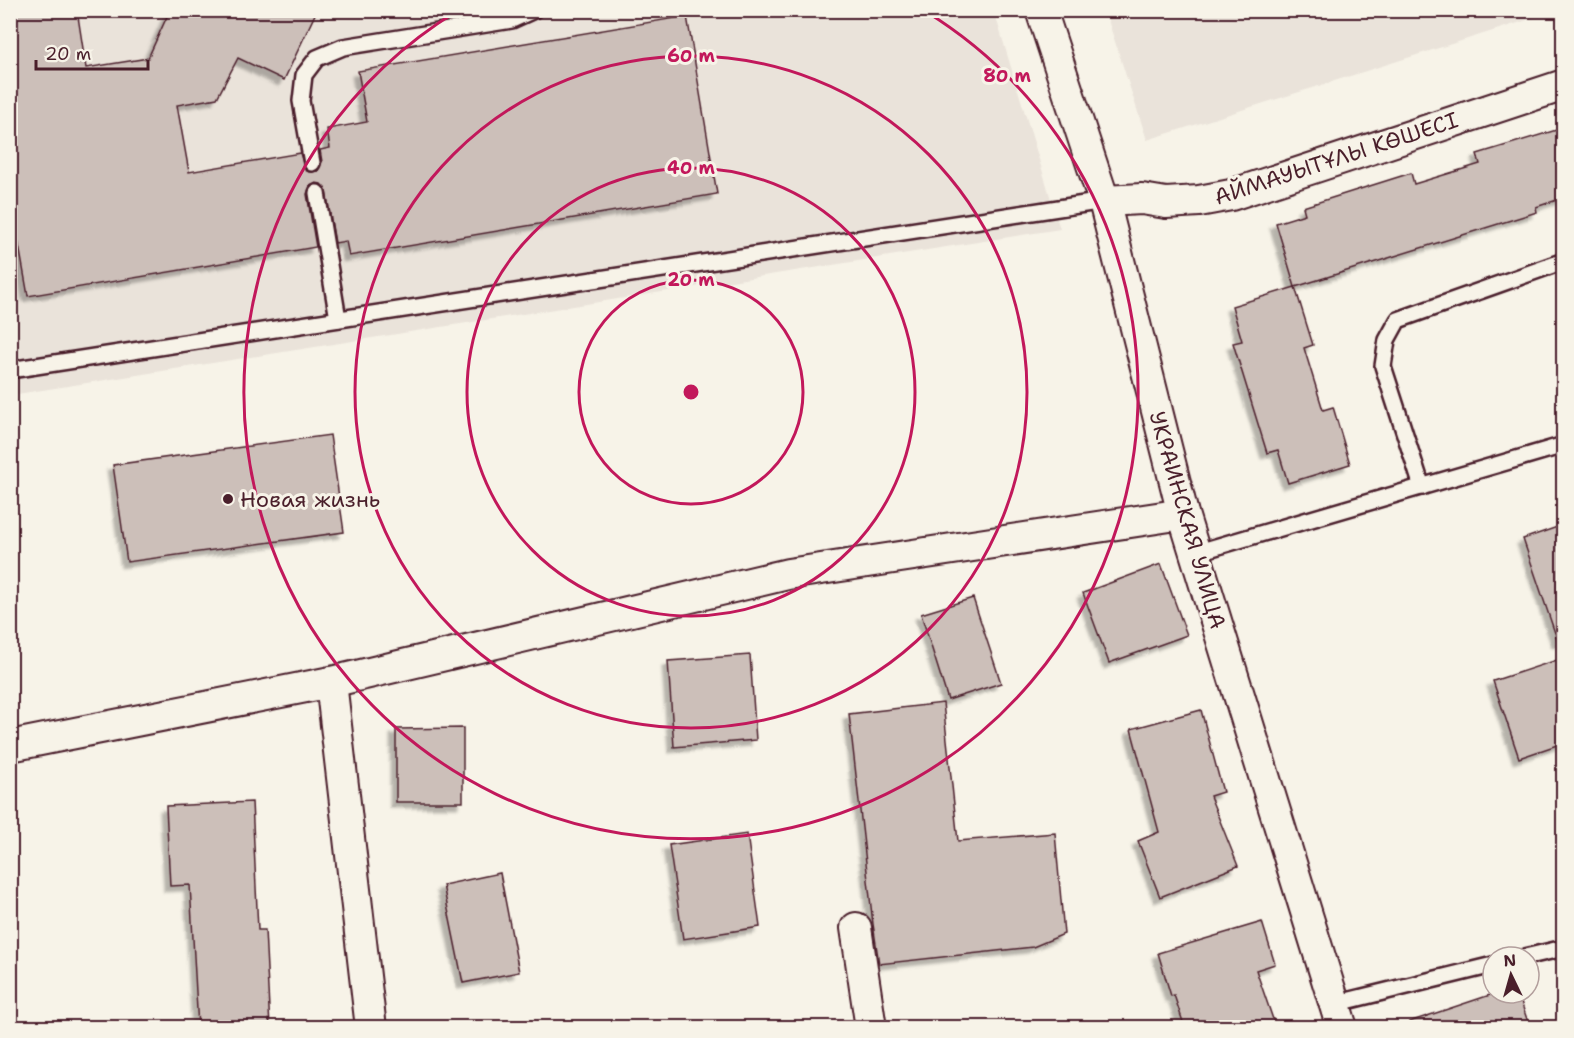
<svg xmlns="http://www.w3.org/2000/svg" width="1574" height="1038" font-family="'Shantell Sans',sans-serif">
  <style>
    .built { fill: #eae3da }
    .building { fill: #ccbfb9; stroke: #4a1f2b; stroke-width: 1.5; filter: url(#shadow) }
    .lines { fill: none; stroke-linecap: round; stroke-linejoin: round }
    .service-casing { stroke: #4a1f2b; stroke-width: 20 }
    .minor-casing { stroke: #4a1f2b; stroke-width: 34 }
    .service { stroke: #f7f3e8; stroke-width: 15 }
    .minor { stroke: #f7f3e8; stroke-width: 30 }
    .ring { fill: none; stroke: #c2185b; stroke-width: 3 }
    .poi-dot { fill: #4a1f2b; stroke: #f7f3e8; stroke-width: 2 }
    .labels { text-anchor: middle; stroke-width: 6; stroke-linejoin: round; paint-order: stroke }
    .street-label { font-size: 22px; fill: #4a1f2b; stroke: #f7f3e8 }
    .poi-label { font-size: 22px; fill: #4a1f2b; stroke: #f7f3e8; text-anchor: start }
    .centre { fill: #c2185b; stroke: #f7f3e8; stroke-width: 3 }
    .ring-label { font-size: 18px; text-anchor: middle; font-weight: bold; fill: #c2185b; stroke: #f7f3e8; stroke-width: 6; stroke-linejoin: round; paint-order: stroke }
  </style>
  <defs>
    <filter id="shadow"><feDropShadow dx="-5.5" dy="5.5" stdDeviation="1.5" flood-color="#0004"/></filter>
  </defs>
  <rect width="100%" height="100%" fill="#f7f3e8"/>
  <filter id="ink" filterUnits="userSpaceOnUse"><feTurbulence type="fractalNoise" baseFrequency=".0167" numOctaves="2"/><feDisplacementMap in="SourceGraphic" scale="12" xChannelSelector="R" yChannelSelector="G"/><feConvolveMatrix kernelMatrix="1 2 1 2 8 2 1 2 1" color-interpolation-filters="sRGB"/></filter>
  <g filter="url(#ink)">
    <!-- built -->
    <g class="built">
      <path d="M11,11H994L1060,229L11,395Z"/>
      <path d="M1105,11V10L1556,11L1147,140Z"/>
    </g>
    <!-- building -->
    <g class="building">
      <path d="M10,10H77L86,68L148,58L170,10H317L284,80L238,58L217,98L177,105L189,172L300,153L305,170L309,172L318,171L322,162L320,150L330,148L327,129L367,122L358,71L687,16L717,194L349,256L346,241L335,243L326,191L321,184L316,183L310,186L307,194L316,247L28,296L10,195Z"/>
      <path d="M1563,128V198L1536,207L1537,212L1295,287L1276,223L1305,214L1303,207L1411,173L1414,184L1480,164L1477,154Z"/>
      <path d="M1295,287L1313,345L1304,348L1323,410L1333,407L1350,464L1288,483L1278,450L1267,453L1233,343L1242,341L1232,306Z"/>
      <path d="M330,435L344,532L127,562L113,465Z"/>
      <path d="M1563,525V641L1558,642L1523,539Z"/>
      <path d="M1161,564L1187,635L1109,663L1083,593Z"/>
      <path d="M973,598L1001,683L948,700L921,614Z"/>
      <path d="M750,655L756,740L674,747L668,661Z"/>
      <path d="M1563,658V743L1519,758L1493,681Z"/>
      <path d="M943,703L958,841L1055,833L1064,934L1033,947L879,964L873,924L849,714Z"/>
      <path d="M1201,710L1223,792L1210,796L1238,866L1160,897L1138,841L1159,832L1131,729Z"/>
      <path d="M463,728V802H396V729Z"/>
      <path d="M252,802L258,930H265L270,1028H198L190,885L170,886L166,806Z"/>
      <path d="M747,834L760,927L683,939L669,845Z"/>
      <path d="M500,873L519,972L463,983L443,885Z"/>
      <path d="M1262,922L1275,964L1256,970L1276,1028H1185L1174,995L1171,996L1158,953Z"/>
      <path d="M1496,993H1518L1530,1028H1410L1409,1022Z"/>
    </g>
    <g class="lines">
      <defs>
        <g id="service">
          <path d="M312,163L301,101L304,75L317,58L343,47L512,20L534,10"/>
          <path d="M317,193L338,319"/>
          <path d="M10,370L1104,201"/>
          <path d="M1422,487L1383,366L1387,340L1398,320L1564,261"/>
          <path d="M1195,553L1564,445"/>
          <path d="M1525,957L1564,948"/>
          <path d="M1334,1004L1493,965"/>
        </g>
        <g id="minor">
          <path d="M1041,10L1104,201L1183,514L1342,1028"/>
          <path d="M1104,201L1142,199L1166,203L1199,201L1231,195L1564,85"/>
          <path d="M331,682L371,1028"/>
          <path d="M10,746L331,682L788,574L1183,514"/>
          <path d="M856,928L871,1028"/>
        </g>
      </defs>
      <!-- service casing -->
      <use href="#service" class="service-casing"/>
      <!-- minor casing -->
      <use href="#minor" class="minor-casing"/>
      <!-- service -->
      <use href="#service" class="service"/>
      <!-- minor -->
      <use href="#minor" class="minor"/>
    </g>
  </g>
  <!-- distance rings -->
  <g class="ring">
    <circle cx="691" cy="392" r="112"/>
    <circle cx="691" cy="392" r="224"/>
    <circle cx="691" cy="392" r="336"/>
    <path d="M925 11A447 447 0 1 1 457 11"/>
  </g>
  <!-- markers -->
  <circle class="poi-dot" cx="228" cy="499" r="6"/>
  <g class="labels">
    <!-- street labels -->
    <g class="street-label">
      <text transform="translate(1336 158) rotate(-18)" y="8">АЙМАУЫТҰЛЫ КӨШЕСІ</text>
      <text transform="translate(1188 520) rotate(74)" y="8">УКРАИНСКАЯ УЛИЦА</text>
    </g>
    <!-- poi labels -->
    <g class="poi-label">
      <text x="240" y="507">Новая жизнь</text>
    </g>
  </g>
  <circle cx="691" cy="392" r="9" class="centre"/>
  <g class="ring-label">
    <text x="691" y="62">60 m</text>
    <text x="1007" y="82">80 m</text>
    <text x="691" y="174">40 m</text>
    <text x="691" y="286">20 m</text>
  </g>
  <!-- margin -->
  <rect width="1574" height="1038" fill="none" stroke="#f7f3e8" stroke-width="36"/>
  <rect x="18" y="18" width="1538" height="1002" fill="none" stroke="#4a1f2b" stroke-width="2" filter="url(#ink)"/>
  <!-- north arrow -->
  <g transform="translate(1511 975) rotate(355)"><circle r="28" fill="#f7f3e8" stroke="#b29e9c" stroke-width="1.5"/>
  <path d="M0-4.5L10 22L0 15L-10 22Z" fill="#4a1f2b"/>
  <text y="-9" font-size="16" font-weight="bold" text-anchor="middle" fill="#4a1f2b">N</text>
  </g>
  <!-- scale -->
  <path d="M36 60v9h112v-9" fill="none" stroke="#4a1f2b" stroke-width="3"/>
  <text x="45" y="60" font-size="18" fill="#4a1f2b" stroke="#f7f3e8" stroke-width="4.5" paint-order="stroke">20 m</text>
</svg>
